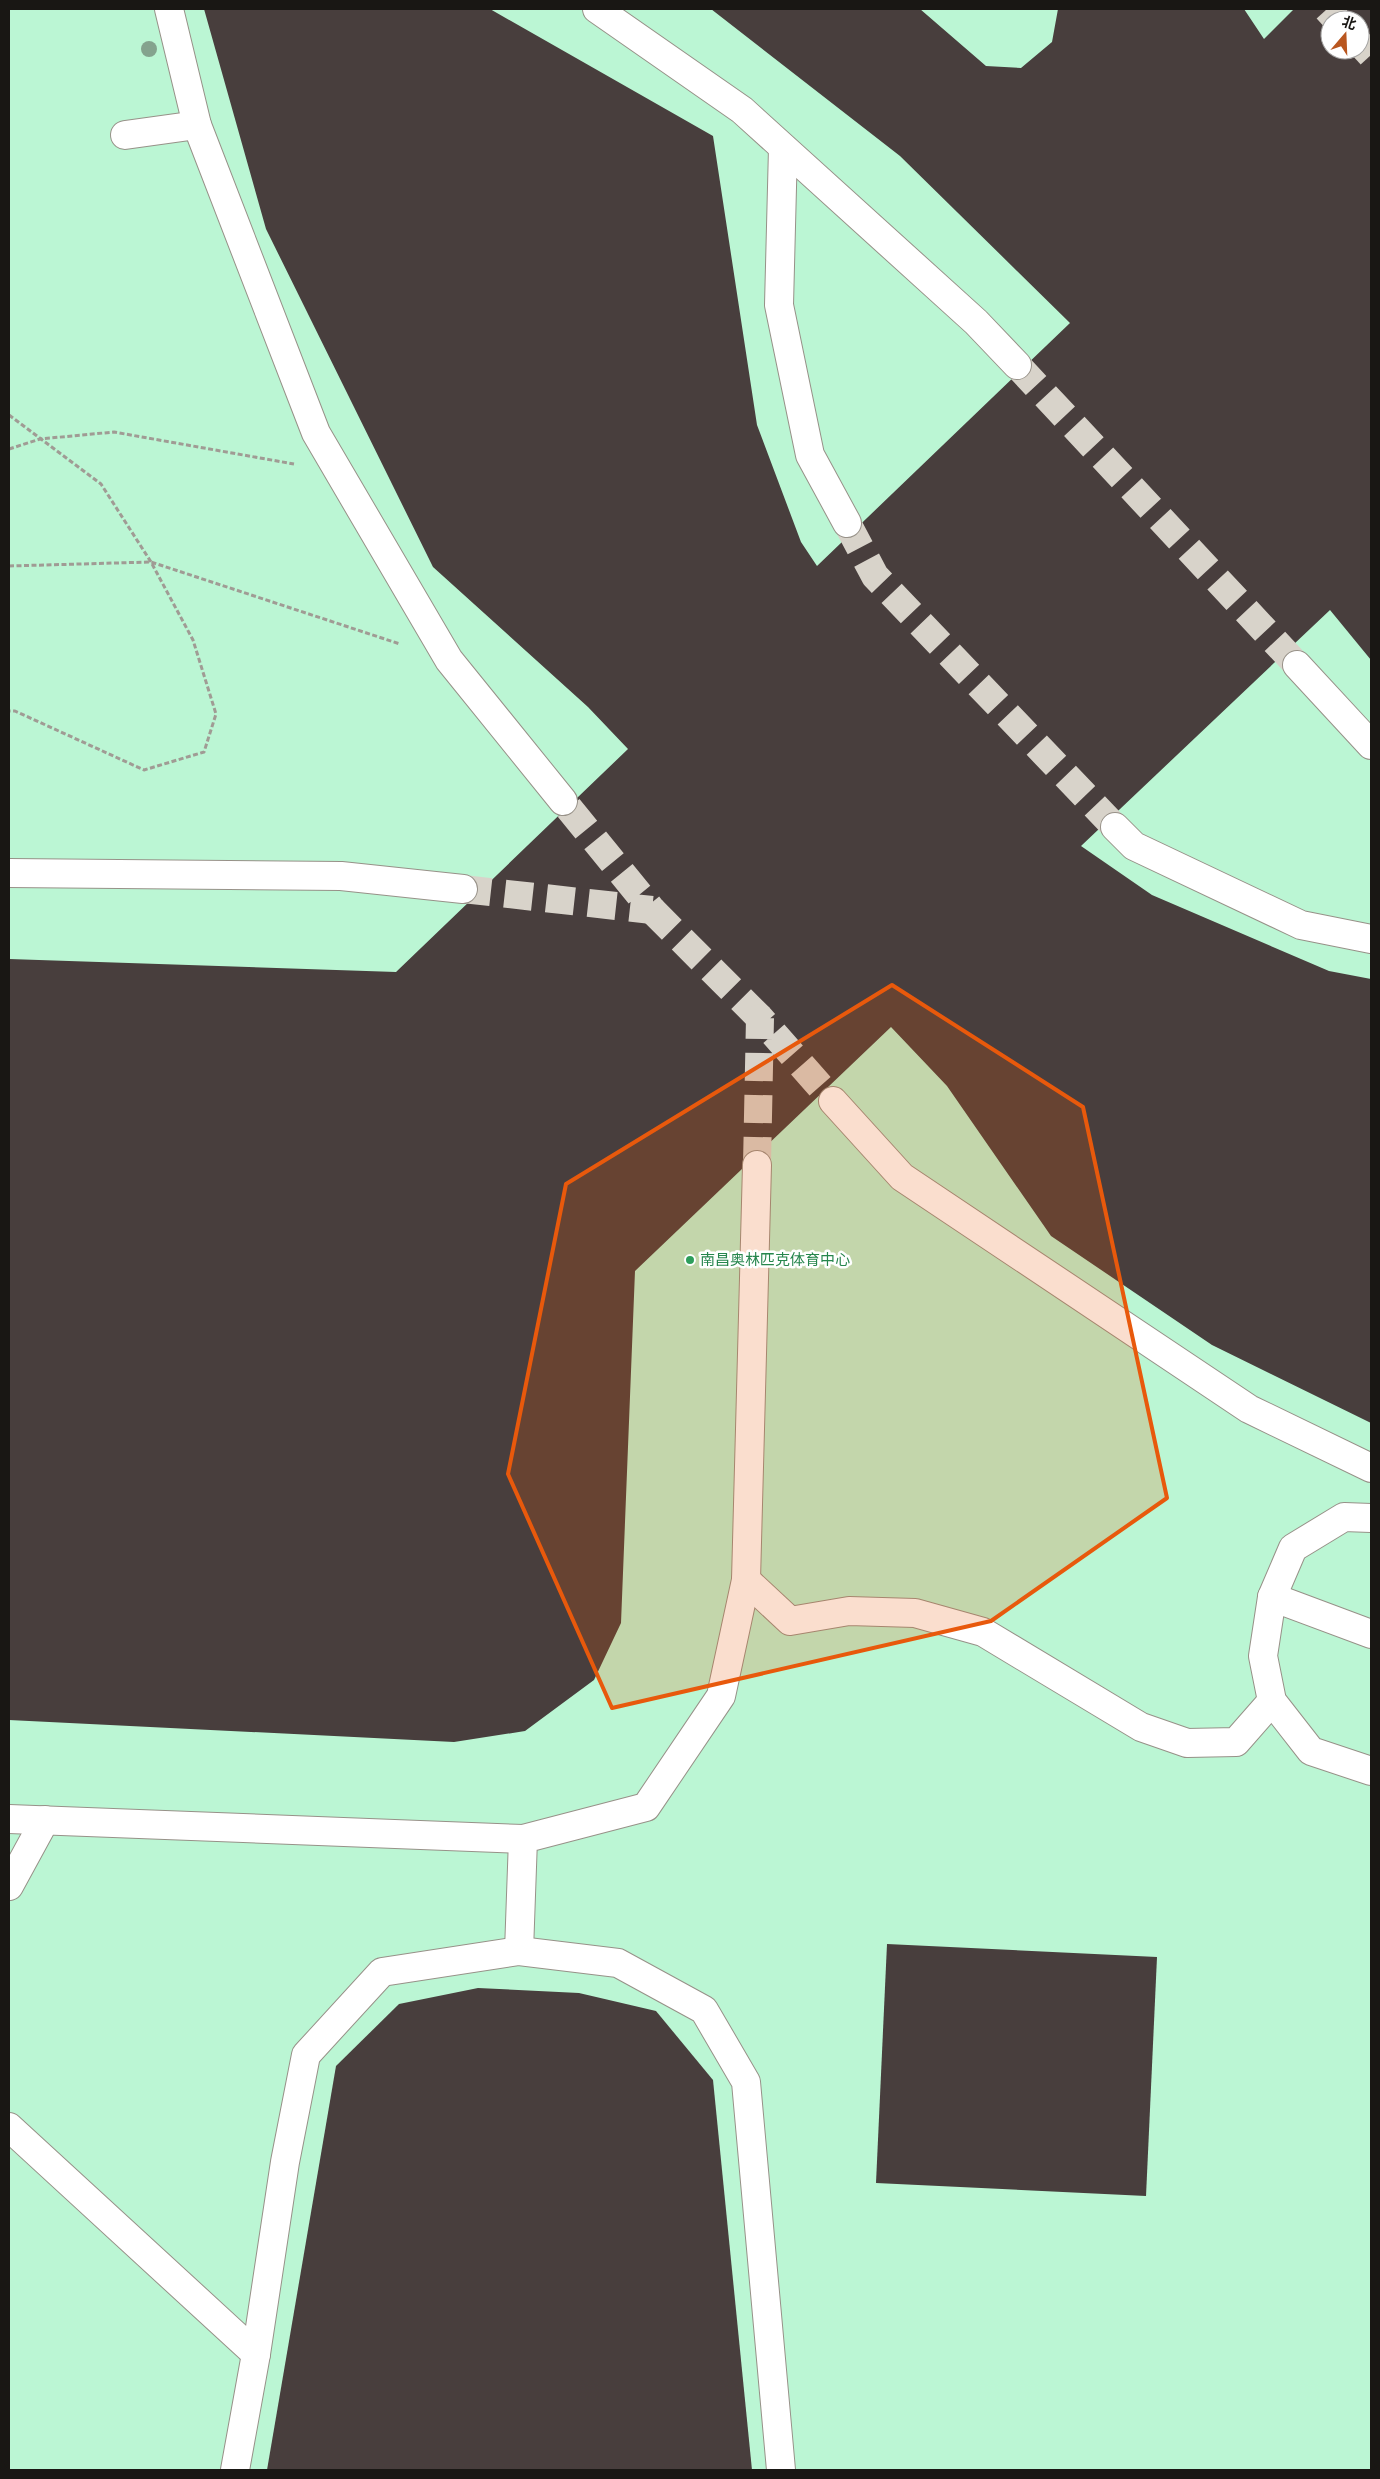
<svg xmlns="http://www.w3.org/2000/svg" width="1380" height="2479" font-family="Overpass,'Noto Sans SC',sans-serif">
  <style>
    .green { fill: #bbf6d4; fill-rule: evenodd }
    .building { fill: #483e3d; fill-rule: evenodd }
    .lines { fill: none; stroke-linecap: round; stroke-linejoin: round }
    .minor-tunnel { stroke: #d8d3ca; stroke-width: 28; stroke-dasharray: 28 14; stroke-linecap: butt }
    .minor-casing { stroke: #979188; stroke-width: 30 }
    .path { stroke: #a09b94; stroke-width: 3; stroke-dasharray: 5 2.5; stroke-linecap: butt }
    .minor { stroke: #fff; stroke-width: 28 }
    .tree { fill: #84a38e }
    .marked { fill: #e8590c; fill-opacity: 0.2; stroke: #e8590c; stroke-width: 4; stroke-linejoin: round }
    .leisure-dot { fill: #2e9e5b; stroke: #fff; stroke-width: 2 }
    .labels { text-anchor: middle; stroke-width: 5; stroke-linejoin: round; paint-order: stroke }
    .leisure-label { font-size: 15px; fill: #27864d; stroke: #fff; text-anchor: start }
  </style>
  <rect width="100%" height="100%" fill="#faf4ea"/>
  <!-- green -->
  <path class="green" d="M9,9H1371V2470H9ZM1330,20H1360V50H1330Z"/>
  <!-- building -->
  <g class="building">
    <path d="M204,9H490L713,136L757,425L801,542L817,566L1070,323L900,156L711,9H920L986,66L1021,68L1052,42L1058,9H1244L1264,39L1294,9H1371V660L1330,610L1081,846L1152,895L1329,971L1371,979V1423L1212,1345L1051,1236L947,1086L891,1027L635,1271L621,1623L594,1680L525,1731L454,1742L9,1720V959L396,972L628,749L588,707L433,567L266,229ZM1330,20H1360V50H1330Z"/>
    <path d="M887,1944L1157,1957L1146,2196L876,2183Z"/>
    <path d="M478,1988L579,1993L656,2011L713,2080L752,2470H267L336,2066L399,2004Z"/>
  </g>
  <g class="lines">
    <!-- minor-tunnel -->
    <g class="minor-tunnel">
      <path d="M1327,9L1337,20"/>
      <path d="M1360,43L1371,55"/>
      <path d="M1017,365L1297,665"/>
      <path d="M847,523L875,576L1115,827"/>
      <path d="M463,889L652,910L563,801"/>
      <path d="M652,910L760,1018"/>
      <path d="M757,1165L760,1018L833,1101"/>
    </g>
    <defs>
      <g id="minor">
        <path d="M169,9L197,125L316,433L449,660L563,801"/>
        <path d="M597,9L742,110L976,322L1017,365"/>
        <path d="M125,135L197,125"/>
        <path d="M783,148L779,305L810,455L847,523"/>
        <path d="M1297,665L1371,745"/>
        <path d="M1115,827L1134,846L1301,925L1371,939"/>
        <path d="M9,873L341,876L463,889"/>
        <path d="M833,1101L902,1177L1249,1409L1371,1468"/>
        <path d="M1371,1518L1344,1517L1293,1548L1272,1597L1263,1656L1272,1701L1311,1751L1371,1771"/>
        <path d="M746,1580L790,1621L849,1611L915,1613L983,1632L1141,1727L1187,1743L1236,1742L1272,1701"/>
        <path d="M1272,1597L1371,1634"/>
        <path d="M9,1819L523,1839"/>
        <path d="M9,1886L45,1820"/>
        <path d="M519,1951L523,1839L646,1807L721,1696L746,1580L757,1165"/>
        <path d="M9,2127L256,2354"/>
        <path d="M235,2470L256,2354L285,2162L306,2055L382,1972L519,1951L618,1963L704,2010L746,2082L781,2470"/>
      </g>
    </defs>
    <!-- minor casing -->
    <use href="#minor" class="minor-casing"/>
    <!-- path -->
    <g class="path">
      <path d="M9,415L101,484L151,562L193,640L216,714L204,752L144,770L15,711H9"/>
      <path d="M9,449L40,439L114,432L294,464"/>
      <path d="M9,566L151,562L400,644"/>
    </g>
    <!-- minor -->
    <use href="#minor" class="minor"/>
  </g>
  <!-- trees -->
  <circle class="tree" cx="149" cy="49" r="8"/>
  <!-- marked area -->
  <path class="marked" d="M892,985L1083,1107L1167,1498L991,1621L612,1708L508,1474L566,1184Z"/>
  <!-- markers -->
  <circle class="leisure-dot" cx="690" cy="1260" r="5"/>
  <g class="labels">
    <!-- leisure labels -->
    <g class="leisure-label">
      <text x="700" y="1265">南昌奥林匹克体育中心</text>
    </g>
  </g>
  <!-- border -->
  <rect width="1380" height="2479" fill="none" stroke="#191714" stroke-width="20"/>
  <!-- north arrow -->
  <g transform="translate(1345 35) rotate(19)"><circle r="24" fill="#ffffff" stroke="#a3a2a1"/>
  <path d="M0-4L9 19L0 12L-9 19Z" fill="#b9561f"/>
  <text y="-8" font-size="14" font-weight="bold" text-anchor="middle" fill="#191714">北</text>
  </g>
</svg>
